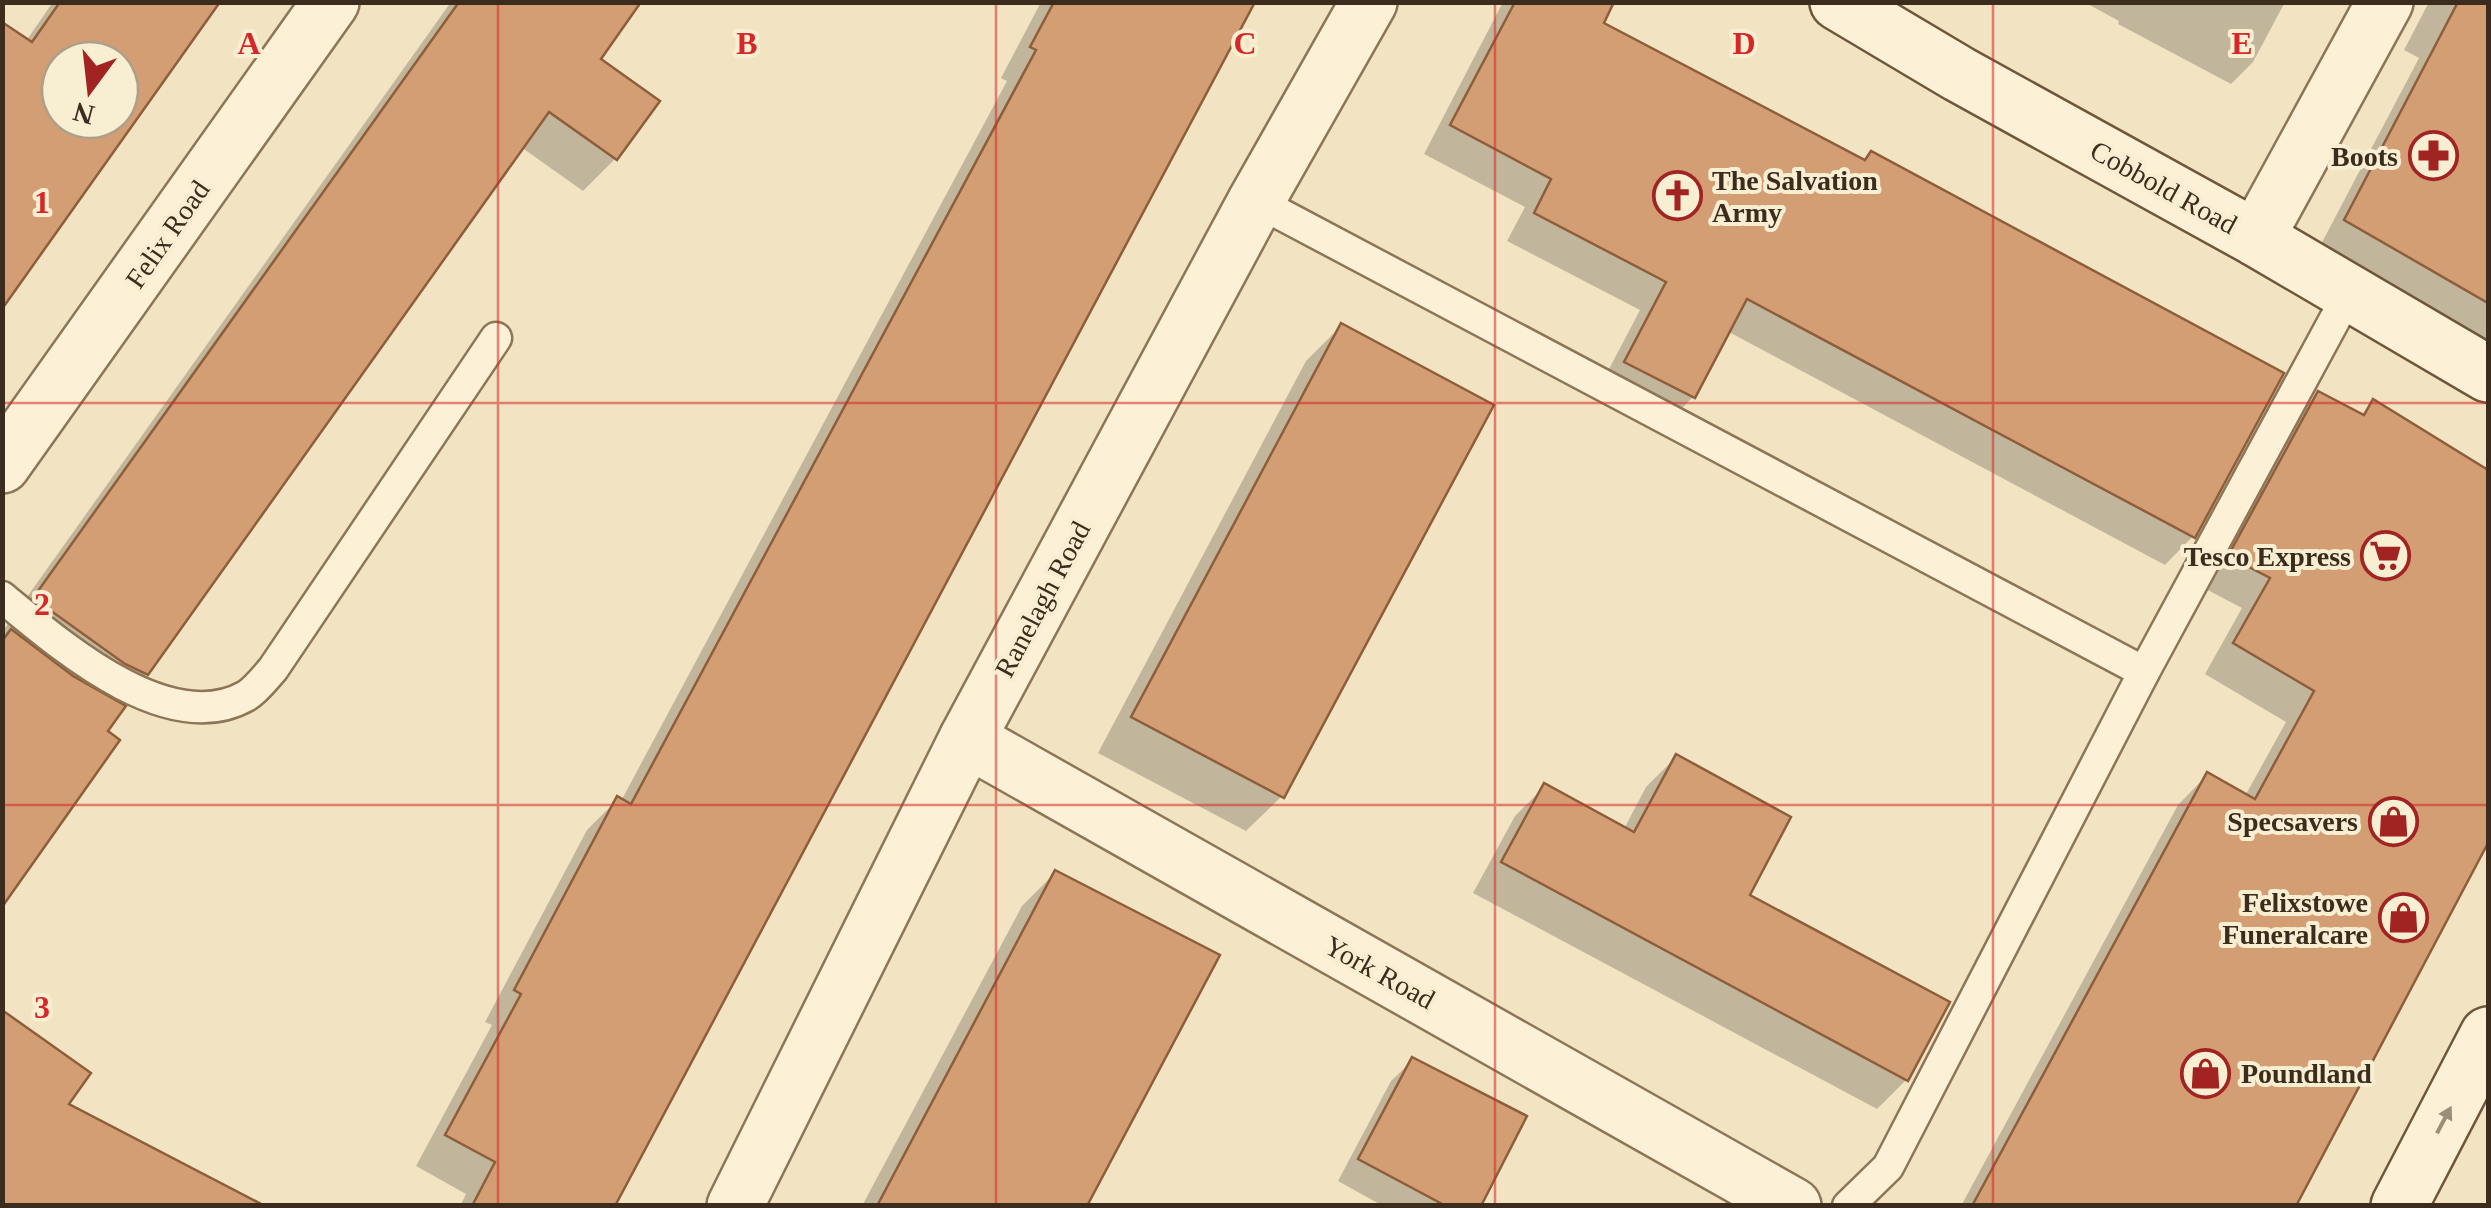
<svg xmlns="http://www.w3.org/2000/svg" width="2491" height="1208" font-family="Georgia,serif">
  <style>
    .shadow { fill: #0003; fill-rule: evenodd }
    .building { fill: #d39e74; stroke: #8e5e3b; stroke-width: 2.5; fill-rule: evenodd }
    .lines { fill: none; stroke-linecap: round; stroke-linejoin: round }
    .lane-casing { stroke: #8d7557; stroke-width: 35 }
    .street-casing { stroke: #8d7557; stroke-width: 60 }
    .secondary-casing { stroke: #6f563a; stroke-width: 60 }
    .lane { stroke: #fcf1d6; stroke-width: 30 }
    .street { stroke: #fcf1d6; stroke-width: 55 }
    .secondary { stroke: #fcf1d6; stroke-width: 55 }
    .oneway { fill: #9c8e7a }
    .grid { fill: none; stroke: #d62828; stroke-width: 2.5; stroke-opacity: 0.55 }
    .labels { text-anchor: middle; stroke-width: 8; stroke-linejoin: round; paint-order: stroke }
    .poi-label { font-size: 28px; font-weight: bold; fill: #3c2c1d; stroke: #f8eed2; text-anchor: end }
    .street-label { font-size: 28px; fill: #3c2c1d; stroke: #f8eed2 }
    .grid-label { font-size: 32px; text-anchor: middle; font-weight: bold; fill: #d62828; stroke: #f8eed2; stroke-width: 8; stroke-linejoin: round; paint-order: stroke }
  </style>
  <rect width="100%" height="100%" fill="#f2e4c2"/>
  <!-- shadow -->
  <g class="shadow">
    <path d="M53,2H214L2,301L26,41ZM60,60H120V120H60Z"/>
    <path d="M451,2H638L597,59L615,159L583,191L521,147L146,673L116,703L2,632Z"/>
    <path d="M1041,2H1252L614,1206H460L466,1194L416,1166L492,1025L485,1022L587,830L618,799L621,801L1007,81L1001,78Z"/>
    <path d="M1503,2H1612L1600,24L1863,162L1871,154L2193,536L2165,565L1727,331L1693,397L1665,425L1598,390L1640,310L1507,241L1525,207L1424,154Z"/>
    <path d="M2084,2H2285L2253,62L2231,84L2118,24L2119,21Z"/>
    <path d="M2429,2H2488V344L2319,248L2419,58L2404,50Z"/>
    <path d="M1341,326L1282,796L1246,831L1098,753L1306,361Z"/>
    <path d="M2318,394L2360,416L2374,402L2488,473V840L2293,1206H1961L2178,805L2207,775L2245,796L2286,722L2205,674L2242,608L2200,586L2288,424Z"/>
    <path d="M1676,757L1746,896L1906,1080L1877,1109L1473,893L1515,816L1545,786L1624,829L1646,787Z"/>
    <path d="M1055,873L1085,1206H862L1022,906Z"/>
    <path d="M1413,1060L1478,1206H1383L1338,1181L1391,1081Z"/>
  </g>
  <!-- building -->
  <g class="building">
    <path d="M60,2H220L2,309V22L32,42ZM60,60H120V120H60Z"/>
    <path d="M459,2H641L601,59L660,101L617,160L549,112L148,675L125,664L33,598Z"/>
    <path d="M1054,2H1255L615,1206H472L495,1162L445,1135L521,994L514,990L617,796L631,804L1036,50L1030,47Z"/>
    <path d="M1515,2H1614L1604,23L1865,160L1871,151L2284,373L2195,538L1747,299L1695,398L1624,362L1666,282L1534,213L1551,179L1450,125Z"/>
    <path d="M2458,2H2488V303L2344,220Z"/>
    <path d="M1341,323L1494,405L1284,798L1131,717Z"/>
    <path d="M2318,391L2364,415L2373,399L2488,470V843L2296,1206H1972L2207,772L2255,799L2314,691L2233,643L2270,578L2228,556Z"/>
    <path d="M11,629L73,676L126,706L108,731L120,740L2,907V641Z"/>
    <path d="M1676,754L1791,817L1750,895L1950,1002L1908,1081L1501,862L1544,783L1634,832Z"/>
    <path d="M1055,870L1220,955L1087,1206H877Z"/>
    <path d="M2,1010L91,1073L69,1104L265,1206H2Z"/>
    <path d="M1412,1057L1527,1116L1481,1206H1446L1358,1159Z"/>
  </g>
  <g class="lines">
    <defs>
      <g id="lane">
        <path d="M1256,201L2144,672"/>
        <path d="M2,597C59,644 168,740 246,696C256,690 265,678 273,669L496,338"/>
        <path d="M1848,1206L1888,1167L2144,672L2349,293"/>
      </g>
      <g id="street">
        <path d="M2256,238L2385,2"/>
        <path d="M2,465L331,2"/>
        <path d="M967,739L1793,1206"/>
        <path d="M735,1206L967,739L1256,201L1369,2"/>
      </g>
      <g id="secondary">
        <path d="M1838,2L1959,74L2256,238L2488,374"/>
        <path d="M2399,1206L2488,1035"/>
      </g>
    </defs>
    <!-- lane casing -->
    <use href="#lane" class="lane-casing"/>
    <!-- street casing -->
    <use href="#street" class="street-casing"/>
    <!-- secondary casing -->
    <use href="#secondary" class="secondary-casing"/>
    <!-- lane -->
    <use href="#lane" class="lane"/>
    <!-- street -->
    <use href="#street" class="street"/>
    <!-- secondary -->
    <use href="#secondary" class="secondary"/>
  </g>
  <!-- one-way arrows -->
  <defs><path id="oneway-solid" d="M-6-.8H1V-3.2L6.5 0L1 3.2V.8H-6Z" transform="scale(2.5)"/></defs>
  <use class="oneway" href="#oneway-solid" transform="translate(2444 1120) rotate(-62)"/>
  <!-- grid -->
  <path class="grid" d="M498,2V1206M996,2V1206M1495,2V1206M1993,2V1206M2,403H2488M2,805H2488"/>
  <!-- icons -->
  <defs>
    <symbol id="pharmacy-ring" viewBox="-11 -11 22 22"><circle r="9.5" fill="#f8eed2" stroke="#a12422" stroke-width="1.5"/><path d="M-2-6h4v4h4v4h-4v4h-4v-4h-4v-4h4Z" fill="#a12422"/></symbol>
    <symbol id="church-ring" viewBox="-11 -11 22 22"><circle r="9.5" fill="#f8eed2" stroke="#a12422" stroke-width="1.5"/><path d="M-1.2-6h2.4v3.5h3.3v2.4h-3.3V6h-2.4V-.1h-3.3v-2.4h3.3Z" fill="#a12422"/></symbol>
    <symbol id="supermarket-ring" viewBox="-11 -11 22 22"><circle r="9.5" fill="#f8eed2" stroke="#a12422" stroke-width="1.5"/><path d="M-6-5.5h2.5l.6 2H6L4.5 2H-2.5L-4.4-4H-6ZM-1.5 3.2a1.3 1.3 0 1 0 .1 0ZM3 3.2a1.3 1.3 0 1 0 .1 0Z" fill="#a12422"/></symbol>
    <symbol id="shop-ring" viewBox="-11 -11 22 22"><circle r="9.5" fill="#f8eed2" stroke="#a12422" stroke-width="1.5"/><path d="M-5-2.5h2.3a2.7 3.5 0 0 1 5.4 0H5L5.5 6h-11ZM-1.5-2.5h3a1.5 2.3 0 0 0-3 0Z" fill="#a12422"/></symbol>
  </defs>
  <g fill-rule="evenodd">
    <use href="#pharmacy-ring" x="2406" y="128" width="55" height="55"/>
    <use href="#church-ring" x="1650" y="168" width="55" height="55"/>
    <use href="#supermarket-ring" x="2358" y="528" width="55" height="55"/>
    <use href="#shop-ring" x="2366" y="794" width="55" height="55"/>
    <use href="#shop-ring" x="2376" y="890" width="55" height="55"/>
    <use href="#shop-ring" x="2178" y="1046" width="55" height="55"/>
  </g>
  <g class="labels">
    <!-- poi labels -->
    <g class="poi-label">
      <text x="2398" y="166">Boots</text>
      <text x="1712" y="190" text-anchor="start">The Salvation<tspan x="1712" dy="32">Army</tspan></text>
      <text x="2351" y="566">Tesco Express</text>
      <text x="2358" y="831">Specsavers</text>
      <text x="2368" y="912">Felixstowe<tspan x="2368" dy="32">Funeralcare</tspan></text>
      <text x="2241" y="1083" text-anchor="start">Poundland</text>
    </g>
    <!-- street labels -->
    <g class="street-label">
      <text transform="translate(2164 187) rotate(29)" y="10">Cobbold Road</text>
      <text transform="translate(167 234) rotate(-55)" y="10">Felix Road</text>
      <text transform="translate(1042 599) rotate(-62)" y="10">Ranelagh Road</text>
      <text transform="translate(1380 972) rotate(29)" y="10">York Road</text>
    </g>
  </g>
  <g class="grid-label">
    <text x="249" y="54">A</text>
    <text x="747" y="54">B</text>
    <text x="1245" y="54">C</text>
    <text x="1744" y="54">D</text>
    <text x="2242" y="54">E</text>
    <text x="42" y="213">1</text>
    <text x="42" y="615">2</text>
    <text x="42" y="1018">3</text>
  </g>
  <!-- border -->
  <rect width="2491" height="1208" fill="none" stroke="#3c2c1d" stroke-width="10"/>
  <!-- north arrow -->
  <g transform="translate(90 90) rotate(195)"><circle r="48" fill="#f8eed2" stroke="#ada08a" stroke-width="2.5"/>
  <path d="M0-8L18 38L0 25L-18 38Z" fill="#a12422"/>
  <text y="-15" font-size="28" font-weight="bold" text-anchor="middle" fill="#3c2c1d">N</text>
  </g>
</svg>
